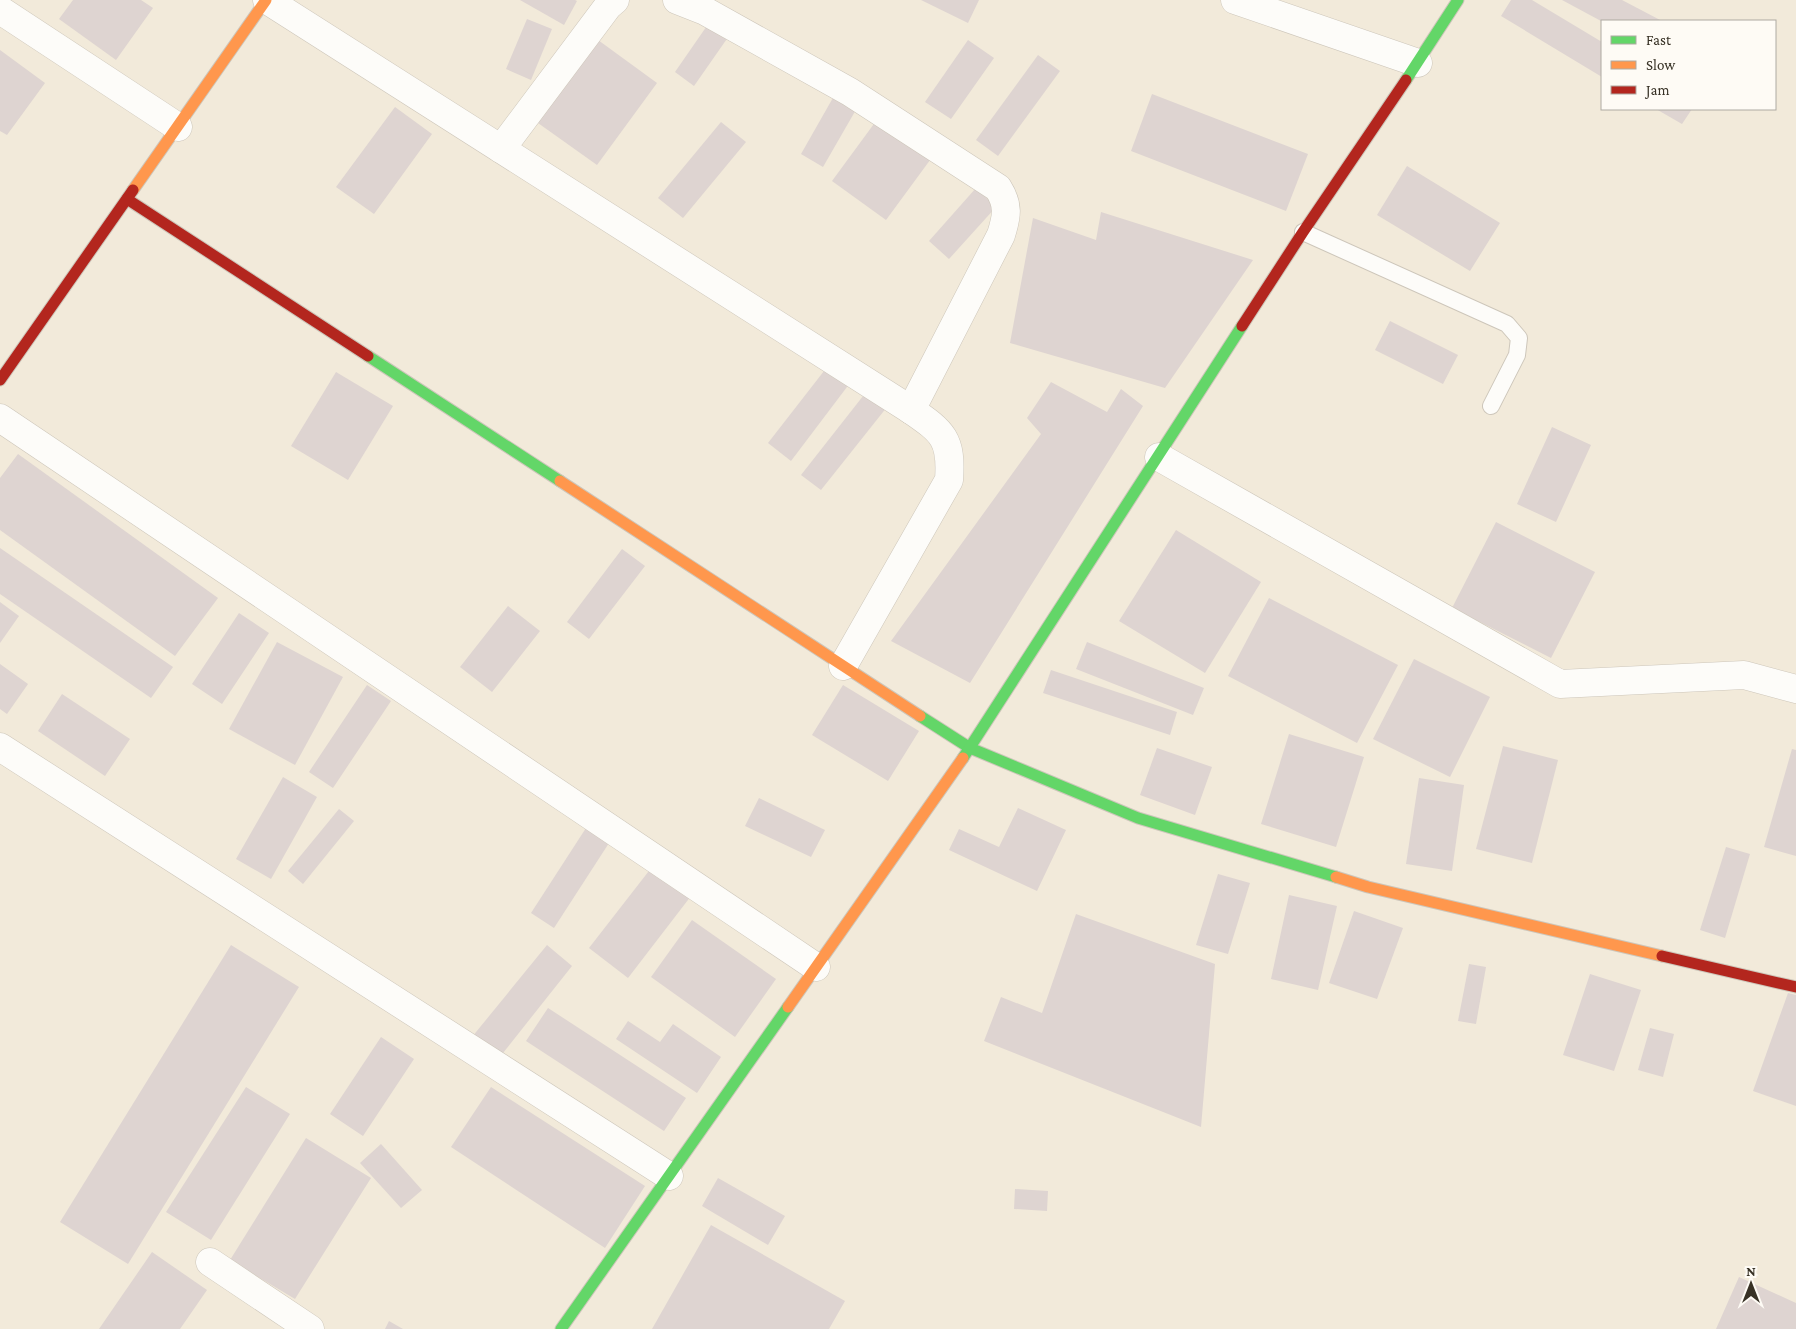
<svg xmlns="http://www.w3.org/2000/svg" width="1796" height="1329" font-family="'Crimson Pro',serif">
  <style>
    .building { fill: #ded4d1 }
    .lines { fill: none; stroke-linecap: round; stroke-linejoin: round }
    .lane-casing { stroke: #cdc6ba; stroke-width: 18 }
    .street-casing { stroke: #cdc6ba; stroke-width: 29 }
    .fast-casing { stroke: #cdc6ba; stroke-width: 13 }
    .slow-casing { stroke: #cdc6ba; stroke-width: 13 }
    .jam-casing { stroke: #cdc6ba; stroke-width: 13 }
    .lane { stroke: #fdfcf9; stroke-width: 16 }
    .street { stroke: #fdfcf9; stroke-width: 28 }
    .fast { stroke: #63d668; stroke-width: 11 }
    .slow { stroke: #ff974d; stroke-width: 11 }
    .jam { stroke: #b3261e; stroke-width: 11 }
  </style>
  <rect width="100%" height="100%" fill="#f2eada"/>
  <!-- building -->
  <g class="building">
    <path d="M73,0H141L153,8L116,60L59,19Z"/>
    <path d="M520,0H575L577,1L564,25Z"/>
    <path d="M921,0H979L968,23Z"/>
    <path d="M1511,0H1532L1602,42V77L1501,16Z"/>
    <path d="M1562,0H1622L1662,21H1601Z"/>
    <path d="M527,19L552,29L531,80L506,69Z"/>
    <path d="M711,20L731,33L694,86L675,72Z"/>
    <path d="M598,40L657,83L597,165L538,123Z"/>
    <path d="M968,40L994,58L951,119L925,102Z"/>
    <path d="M0,50L45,83L7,135L0,131Z"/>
    <path d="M1038,55L1060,71L998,156L976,140Z"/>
    <path d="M838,89L861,101L823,167L801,154Z"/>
    <path d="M1152,94L1308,154L1286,211L1131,151Z"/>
    <path d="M395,107L432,134L374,214L336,187Z"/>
    <path d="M1656,109H1692L1682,124Z"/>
    <path d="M879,117L933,156L886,220L832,181Z"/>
    <path d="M721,122L746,142L683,218L658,198Z"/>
    <path d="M1407,166L1500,223L1470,271L1377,215Z"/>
    <path d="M976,188L996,207L949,259L929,241Z"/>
    <path d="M1101,212L1253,260L1165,388L1010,343L1033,218L1096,240Z"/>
    <path d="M1390,321L1458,355L1443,384L1375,350Z"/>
    <path d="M831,362L853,379L791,461L768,443Z"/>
    <path d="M336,372L393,406L348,480L291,446Z"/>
    <path d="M1051,382L1107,412L1121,389L1143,406L970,683L891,641L1041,434L1027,418Z"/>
    <path d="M867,391L887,407L821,490L801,475Z"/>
    <path d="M1552,427L1591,445L1556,522L1517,504Z"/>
    <path d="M18,454L218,598L175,656L0,530V478Z"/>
    <path d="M1496,522L1595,572L1551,658L1452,608Z"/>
    <path d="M1176,530L1261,582L1205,673L1119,621Z"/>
    <path d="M0,548L173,667L151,698L0,594Z"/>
    <path d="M622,549L645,566L589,639L567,622Z"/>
    <path d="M1269,598L1398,665L1357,743L1228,676Z"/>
    <path d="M0,602L19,616L0,643Z"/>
    <path d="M508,606L540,631L492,692L460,667Z"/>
    <path d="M239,613L269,633L222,704L192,684Z"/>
    <path d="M277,642L343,677L295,765L229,729Z"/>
    <path d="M1087,642L1204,688L1193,715L1076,669Z"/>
    <path d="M1414,659L1490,697L1450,777L1373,739Z"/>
    <path d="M0,664L28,684L7,714L0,709Z"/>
    <path d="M1051,670L1177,712L1170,735L1043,693Z"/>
    <path d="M367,685L391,701L333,788L309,772Z"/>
    <path d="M843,685L919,731L888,781L812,735Z"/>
    <path d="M62,694L130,739L105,776L38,731Z"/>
    <path d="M1289,734L1364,757L1336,847L1261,824Z"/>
    <path d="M1503,746L1558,760L1532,863L1476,849Z"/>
    <path d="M1157,748L1212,767L1195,815L1140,795Z"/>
    <path d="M1792,749L1796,750V856L1764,847Z"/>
    <path d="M283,777L317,797L271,879L236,859Z"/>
    <path d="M1419,778L1464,785L1452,871L1406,864Z"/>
    <path d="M759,798L825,830L811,857L745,826Z"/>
    <path d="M1018,808L1066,830L1037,891L949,850L959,829L999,847Z"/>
    <path d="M339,809L354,821L303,884L288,871Z"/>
    <path d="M586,828L609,843L554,928L531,913Z"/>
    <path d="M1726,847L1750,854L1725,938L1700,930Z"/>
    <path d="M652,867L691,896L628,978L589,948Z"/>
    <path d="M1218,874L1250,883L1228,954L1196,945Z"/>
    <path d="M1289,895L1337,906L1318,990L1271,979Z"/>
    <path d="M1354,911L1403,928L1377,999L1329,983Z"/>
    <path d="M1076,914L1215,964L1201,1127L984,1041L1001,997L1042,1013Z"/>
    <path d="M692,920L776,979L735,1037L651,977Z"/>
    <path d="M231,945L299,987L128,1264L60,1222Z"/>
    <path d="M547,945L572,966L499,1058L472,1037Z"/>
    <path d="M1469,964L1486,967L1476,1024L1458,1021Z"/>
    <path d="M1590,974L1641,990L1614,1071L1563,1055Z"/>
    <path d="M1788,993L1796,995V1106L1753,1091Z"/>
    <path d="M548,1008L686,1098L664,1131L526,1041Z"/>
    <path d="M628,1021L660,1042L673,1024L721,1057L697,1093L616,1039Z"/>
    <path d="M1650,1028L1674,1034L1663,1077L1638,1070Z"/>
    <path d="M381,1037L414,1059L363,1136L330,1114Z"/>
    <path d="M246,1087L290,1114L211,1240L166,1212Z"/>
    <path d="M491,1087L645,1186L605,1248L451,1147Z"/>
    <path d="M306,1138L371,1178L295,1299L230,1260Z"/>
    <path d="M381,1144L422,1190L401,1208L360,1163Z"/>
    <path d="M718,1178L785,1216L768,1245L702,1206Z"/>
    <path d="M1015,1189L1048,1191L1047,1211L1014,1209Z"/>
    <path d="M711,1225L845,1301L829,1329H652Z"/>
    <path d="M152,1252L207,1290L180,1329H99Z"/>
    <path d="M1739,1277L1796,1303V1329H1716Z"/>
    <path d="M389,1321L403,1329H385Z"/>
  </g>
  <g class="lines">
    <defs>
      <path id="lane" d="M1303,232L1507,324L1519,338L1517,355L1491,406"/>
      <g id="street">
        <path d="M267,0L911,410C943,432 952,439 949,480L843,666"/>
        <path d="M677,0L705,11L850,92L998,188C1009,205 1007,216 1001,235L911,410"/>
        <path d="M1235,0L1418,63"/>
        <path d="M0,10L178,127"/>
        <path d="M501,149L608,6L615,0"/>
        <path d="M0,418L816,967"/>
        <path d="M1159,457L1560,684L1744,675L1796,689"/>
        <path d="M0,747L669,1176"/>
        <path d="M210,1262L310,1329"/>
      </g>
      <g id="fast">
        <path d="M1406,80L1458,0"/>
        <path d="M368,356L560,481"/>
        <path d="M920,716L970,748L1138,818L1336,877"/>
        <path d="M963,758L1242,326"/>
        <path d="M561,1329L788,1007"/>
      </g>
      <g id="slow">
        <path d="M133,190L266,0"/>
        <path d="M560,481L920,716"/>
        <path d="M1336,877L1368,887L1662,956"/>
        <path d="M788,1007L963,758"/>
      </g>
      <g id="jam">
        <path d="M127,199L368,356"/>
        <path d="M1242,326L1303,232L1406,80"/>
        <path d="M0,380L133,190"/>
        <path d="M1662,956L1796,987"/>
      </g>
    </defs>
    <!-- lane casing -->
    <use href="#lane" class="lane-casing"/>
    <!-- street casing -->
    <use href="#street" class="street-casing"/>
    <!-- fast casing -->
    <use href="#fast" class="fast-casing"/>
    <!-- slow casing -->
    <use href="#slow" class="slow-casing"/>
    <!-- jam casing -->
    <use href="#jam" class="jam-casing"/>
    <!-- lane -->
    <use href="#lane" class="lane"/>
    <!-- street -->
    <use href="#street" class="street"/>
    <!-- fast -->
    <use href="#fast" class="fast"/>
    <!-- slow -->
    <use href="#slow" class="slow"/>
    <!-- jam -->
    <use href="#jam" class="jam"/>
  </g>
  <!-- legend -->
  <rect x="1601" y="20" width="175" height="90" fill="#fefbf5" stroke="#aeaaa2"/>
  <rect x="1611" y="36" width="25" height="8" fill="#63d668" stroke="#aeaaa2"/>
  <text x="1646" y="45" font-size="15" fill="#373125">Fast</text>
  <rect x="1611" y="61" width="25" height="8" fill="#ff974d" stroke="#aeaaa2"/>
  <text x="1646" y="70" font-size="15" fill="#373125">Slow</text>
  <rect x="1611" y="86" width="25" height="8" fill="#b3261e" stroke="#aeaaa2"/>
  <text x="1646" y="95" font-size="15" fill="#373125">Jam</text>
  <!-- north arrow -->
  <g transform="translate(1751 1284)" stroke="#fefbf5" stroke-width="4" paint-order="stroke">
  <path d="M0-4L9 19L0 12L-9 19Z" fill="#373125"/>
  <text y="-8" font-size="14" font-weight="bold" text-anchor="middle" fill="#373125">N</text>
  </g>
</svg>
